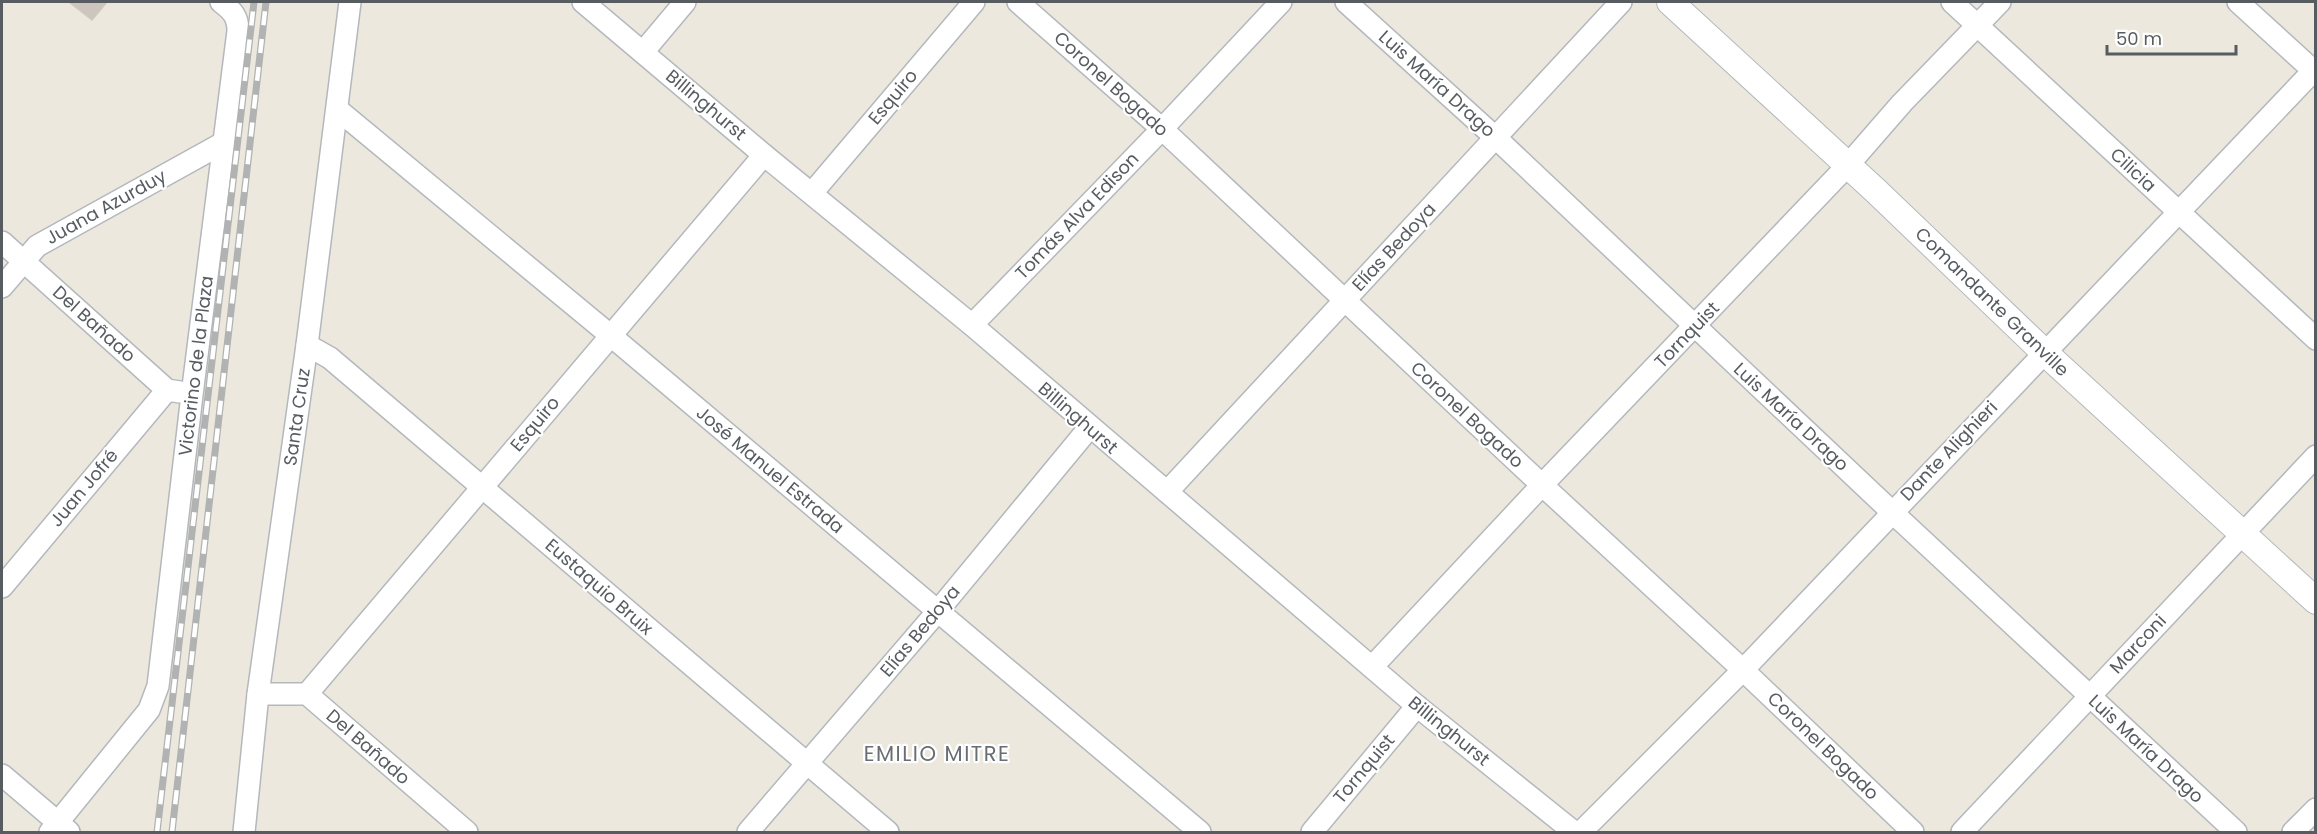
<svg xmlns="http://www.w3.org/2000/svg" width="2317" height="834" font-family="Poppins,sans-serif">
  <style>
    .building { fill: #ccc6bf; stroke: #d1c9bc; stroke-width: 1.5 }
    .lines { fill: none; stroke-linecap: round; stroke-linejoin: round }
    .minor-casing { stroke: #b4b8bd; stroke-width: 24 }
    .tertiary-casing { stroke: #b4b8bd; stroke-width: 28 }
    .minor { stroke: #fff; stroke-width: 21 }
    .tertiary { stroke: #fff; stroke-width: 26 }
    .rail-casing { stroke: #b1b2b2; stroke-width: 7 }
    .rail { stroke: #fff; stroke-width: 4.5; stroke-dasharray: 14; stroke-linecap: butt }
    .labels { text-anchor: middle; stroke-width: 4.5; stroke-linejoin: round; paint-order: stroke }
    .street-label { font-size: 18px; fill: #575c61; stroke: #fff }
    .quarter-label { font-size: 21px; letter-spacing: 1.5px; fill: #686e73; stroke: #fff }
  </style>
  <rect width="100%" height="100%" fill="#ece8de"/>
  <!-- building -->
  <path class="building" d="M69,2H107L92,20Z"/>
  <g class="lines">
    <defs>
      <g id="minor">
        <path d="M583,2L764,155L972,325L1417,706L1574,832"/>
        <path d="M1018,2L1162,129L1542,485L1743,670L1913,832"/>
        <path d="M1346,2L1496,138L1892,512L2236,832"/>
        <path d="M1952,2L2316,339"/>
        <path d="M2238,2L2316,73"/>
        <path d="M643,52L685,2"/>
        <path d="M337,109L610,335L1200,832"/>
        <path d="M812,193L974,2"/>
        <path d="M2,242L167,390L180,392"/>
        <path d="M2,287L37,246L223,143"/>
        <path d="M972,325L1162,129L1281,2"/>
        <path d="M307,345L330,358L888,832"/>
        <path d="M1167,492L1621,2"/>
        <path d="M2,587L167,390"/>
        <path d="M1372,667L1542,485L1848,165L1902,103L2000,2"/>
        <path d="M258,694H307L467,832"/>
        <path d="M307,694L764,155"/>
        <path d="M2,775L69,832"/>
        <path d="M50,832L149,710L158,686L192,395L238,31C238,17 233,11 221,2"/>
        <path d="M244,832L258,694L307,345L350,2"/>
        <path d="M748,832L937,612L1089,428"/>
        <path d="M1312,832L1417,706"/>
        <path d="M1581,832L1743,670L2316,68"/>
        <path d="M1962,832L2316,456"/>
        <path d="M2293,832L2316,809"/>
      </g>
      <path id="tertiary" d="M1670,2L1876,191L2044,352L2316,601"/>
    </defs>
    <!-- minor casing -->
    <use href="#minor" class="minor-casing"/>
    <!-- tertiary casing -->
    <use href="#tertiary" class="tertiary-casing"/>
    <!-- minor -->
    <use href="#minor" class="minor"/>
    <!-- tertiary -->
    <use href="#tertiary" class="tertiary"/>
    <defs>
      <g id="rail">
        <path d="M157,832L254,2"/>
        <path d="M172,832L266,2"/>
      </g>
    </defs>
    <!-- rail casing -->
    <use href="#rail" class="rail-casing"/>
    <!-- rail -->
    <use href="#rail" class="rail"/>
  </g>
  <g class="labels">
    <!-- street labels -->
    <g class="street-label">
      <text transform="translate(1111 84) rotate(42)" y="6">Coronel Bogado</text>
      <text transform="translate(1437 84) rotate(42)" y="6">Luis María Drago</text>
      <text transform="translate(893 97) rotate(-50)" y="6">Esquiro</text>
      <text transform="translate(706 105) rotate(40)" y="6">Billinghurst</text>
      <text transform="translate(2133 170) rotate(43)" y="6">Cilicia</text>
      <text transform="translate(106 207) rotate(-29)" y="6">Juana Azurduy</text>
      <text transform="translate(1077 216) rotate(-46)" y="6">Tomás Alva Edison</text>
      <text transform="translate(1394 247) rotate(-47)" y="6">Elías Bedoya</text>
      <text transform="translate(1992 302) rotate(44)" y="6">Comandante Granville</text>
      <text transform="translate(94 324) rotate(42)" y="6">Del Bañado</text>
      <text transform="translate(1687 335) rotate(-46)" y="6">Tornquist</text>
      <text transform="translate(196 366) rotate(-83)" y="6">Victorino de la Plaza</text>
      <text transform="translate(1467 415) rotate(43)" y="6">Coronel Bogado</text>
      <text transform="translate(297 417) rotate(-82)" y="6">Santa Cruz</text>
      <text transform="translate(1791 417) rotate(43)" y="6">Luis María Drago</text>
      <text transform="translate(1078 418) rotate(41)" y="6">Billinghurst</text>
      <text transform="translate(535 424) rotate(-50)" y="6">Esquiro</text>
      <text transform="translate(1949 451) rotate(-46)" y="6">Dante Alighieri</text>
      <text transform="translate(770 470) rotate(40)" y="6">José Manuel Estrada</text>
      <text transform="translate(84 488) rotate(-50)" y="6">Juan Jofré</text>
      <text transform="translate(599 587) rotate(41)" y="6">Eustaquio Bruix</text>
      <text transform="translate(920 631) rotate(-50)" y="6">Elías Bedoya</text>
      <text transform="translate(2138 644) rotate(-47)" y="6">Marconi</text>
      <text transform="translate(1449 731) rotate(39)" y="6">Billinghurst</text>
      <text transform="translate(1823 746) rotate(44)" y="6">Coronel Bogado</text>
      <text transform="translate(368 747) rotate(41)" y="6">Del Bañado</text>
      <text transform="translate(2146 749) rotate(43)" y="6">Luis María Drago</text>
      <text transform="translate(1364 769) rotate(-50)" y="6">Tornquist</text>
    </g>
    <!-- quarter labels -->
    <g class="quarter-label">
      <text x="937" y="761">EMILIO MITRE</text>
    </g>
  </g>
  <!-- border -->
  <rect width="2317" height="834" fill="none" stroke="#575c61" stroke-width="6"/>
  <!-- scale -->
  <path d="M2107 45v9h129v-9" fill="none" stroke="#575c61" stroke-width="3"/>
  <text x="2116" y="45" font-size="18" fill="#575c61" stroke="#ffffff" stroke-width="4.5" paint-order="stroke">50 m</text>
</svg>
